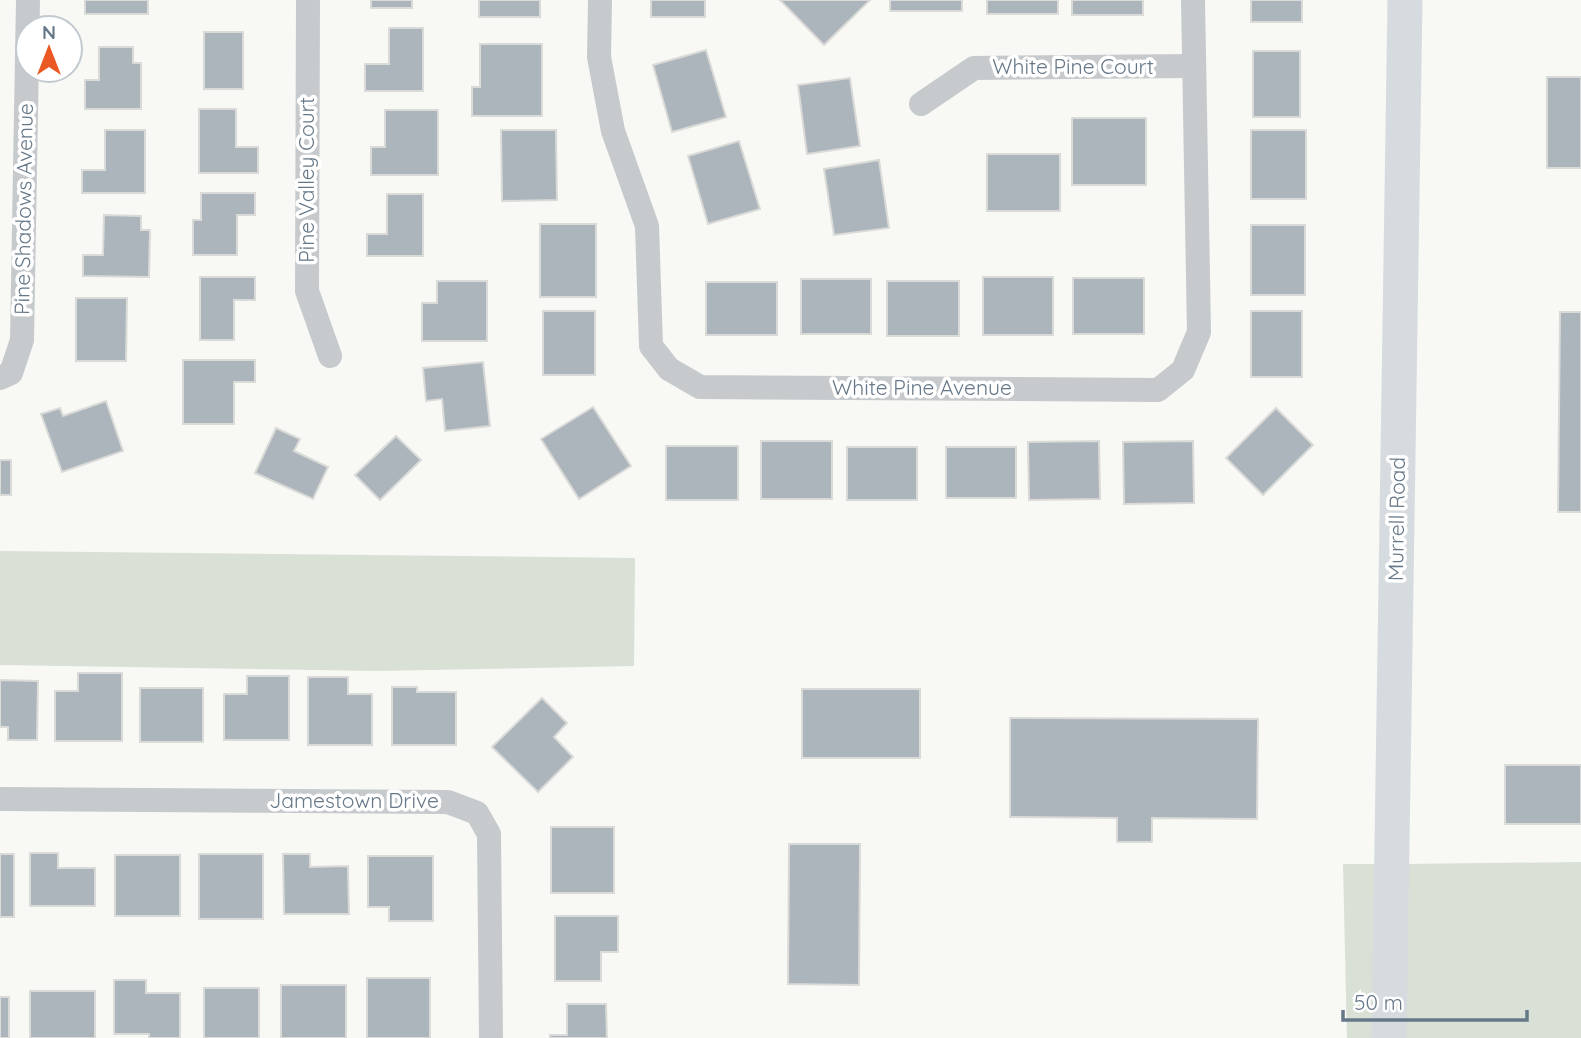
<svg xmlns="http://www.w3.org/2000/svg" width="1581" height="1038" font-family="Quicksand,sans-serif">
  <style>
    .green { fill: #d9e0d6 }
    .building { fill: #acb5bb; stroke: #dadad8; stroke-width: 2 }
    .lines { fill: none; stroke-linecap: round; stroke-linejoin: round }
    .street { stroke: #c6cacd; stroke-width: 24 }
    .secondary { stroke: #d6dbdf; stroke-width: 35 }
    .labels { text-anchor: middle; stroke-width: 7; stroke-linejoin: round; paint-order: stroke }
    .street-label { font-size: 21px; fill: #667888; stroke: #fff }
  </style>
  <rect width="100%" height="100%" fill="#f8f8f5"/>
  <!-- green -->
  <g class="green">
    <path d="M0,551L635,558L634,666L376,671L0,665Z"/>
    <path d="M1581,862V1038H1401L1404,864Z"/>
    <path d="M1343,864H1379L1376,1038H1347Z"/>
  </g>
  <!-- building -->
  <g class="building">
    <rect x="85" y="0" width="63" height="14"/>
    <rect x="371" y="0" width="41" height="8"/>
    <rect x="479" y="0" width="61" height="17"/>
    <rect x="651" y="0" width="54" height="17"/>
    <path d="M780,0H870L824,45Z"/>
    <rect x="890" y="0" width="72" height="11"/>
    <rect x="987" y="0" width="71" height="14"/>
    <rect x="1072" y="0" width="71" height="15"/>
    <rect x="1251" y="0" width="51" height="22"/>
    <path d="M389,28H423V91H365V64H389Z"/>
    <rect x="204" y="32" width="39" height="57"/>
    <path d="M480,44H542V116H472V87H480Z"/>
    <path d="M99,47H133V63H141V109H85V80H99Z"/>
    <path d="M706,50L726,117L672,132L653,65Z"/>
    <rect x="1253" y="51" width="47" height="66"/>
    <rect x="1547" y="77" width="34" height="91"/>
    <path d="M850,78L860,146L807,154L798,85Z"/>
    <path d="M199,109H236V147H258V173H199Z"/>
    <path d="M385,110H438V175H371V147H385Z"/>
    <rect x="1072" y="118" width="74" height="67"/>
    <path d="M105,130H145V193H82V170H105Z"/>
    <path d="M501,130H556L557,200L502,201Z"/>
    <rect x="1251" y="130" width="55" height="69"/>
    <path d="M739,141L760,209L708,224L688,156Z"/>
    <rect x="987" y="154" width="73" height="57"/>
    <path d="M879,160L889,228L834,235L824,169Z"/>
    <path d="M201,193H255V215H237V255H193V220H201Z"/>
    <path d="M387,194H423V256H367V234H387Z"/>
    <path d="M104,215L141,216V230H150L149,277L83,276V255H103Z"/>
    <rect x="540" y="224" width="56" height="73"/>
    <rect x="1251" y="225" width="54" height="70"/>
    <path d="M200,277H255V300H234V340H200Z"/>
    <rect x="983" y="277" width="70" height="58"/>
    <rect x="1073" y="278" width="71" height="56"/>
    <rect x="801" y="279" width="70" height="55"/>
    <path d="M437,281H487V341H422V303H437Z"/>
    <rect x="887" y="281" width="72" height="55"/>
    <rect x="706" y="282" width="71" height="53"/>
    <path d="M76,298H127L126,361H76Z"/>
    <rect x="543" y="311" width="52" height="64"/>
    <rect x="1251" y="311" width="51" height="66"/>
    <path d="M1560,312H1581V512H1558Z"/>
    <path d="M183,360H255V382H234V424H183Z"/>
    <path d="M483,362L490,426L445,431L442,399L426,401L423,368Z"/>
    <path d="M106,401L123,451L62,472L41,414L60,408L63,416Z"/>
    <path d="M593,407L631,466L579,499L541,439Z"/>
    <path d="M1276,408L1313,445L1263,495L1226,458Z"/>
    <path d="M276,428L300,439L294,451L328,467L313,499L255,473Z"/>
    <path d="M396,436L421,460L380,500L355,475Z"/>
    <rect x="761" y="441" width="71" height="58"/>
    <path d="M1099,441L1100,499L1029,500L1028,442Z"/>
    <path d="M1193,441L1194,503L1124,504L1123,442Z"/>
    <rect x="666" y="446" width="72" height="54"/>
    <rect x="847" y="447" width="70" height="53"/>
    <rect x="946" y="447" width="70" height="51"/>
    <rect x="0" y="460" width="11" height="35"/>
    <path d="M78,673H122V741H55V691H78Z"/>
    <path d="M247,676H289V740H224V694H247Z"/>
    <path d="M308,677H348V694H372V745H308Z"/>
    <path d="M0,680L38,681L37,740H8V727H0Z"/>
    <path d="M392,687H417V692H456V745H392Z"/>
    <rect x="140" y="688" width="63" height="54"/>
    <rect x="802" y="689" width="118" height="69"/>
    <path d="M542,698L567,723L554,737L573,757L538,792L492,747Z"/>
    <path d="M1010,718L1258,719L1257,819L1152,818V842H1117V818L1010,817Z"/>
    <rect x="1505" y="765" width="76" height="59"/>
    <rect x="551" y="827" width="63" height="66"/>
    <path d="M789,844H860L859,985L788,984Z"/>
    <path d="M30,853H58V868H95V906H30Z"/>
    <rect x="0" y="854" width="14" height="63"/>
    <rect x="199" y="854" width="64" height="65"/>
    <path d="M283,854H310V867L348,866L349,914H284Z"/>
    <rect x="115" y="855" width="65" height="61"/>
    <path d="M368,856H433V921H389V907H368Z"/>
    <path d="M555,916H618V952H601V981H555Z"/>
    <rect x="367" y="978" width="63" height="60"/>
    <path d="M114,980H146V993H180V1038H149V1034H114Z"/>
    <rect x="281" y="985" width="65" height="53"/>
    <rect x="204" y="988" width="55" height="50"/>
    <rect x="30" y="991" width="65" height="47"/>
    <rect x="0" y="997" width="9" height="41"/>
    <path d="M567,1004H606L607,1038H550V1035H567Z"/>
  </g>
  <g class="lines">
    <!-- street -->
    <g class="street">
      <path d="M308,0L307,291L330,356"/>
      <path d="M600,0L599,57L613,131L647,226L651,346L669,369L700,387L1158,390L1183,370L1199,332L1193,0"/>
      <path d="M921,104L974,68L1193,66"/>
      <path d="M0,378L11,373L22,340L28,0"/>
      <path d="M0,799L448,802L477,813L489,834L491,1038"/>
    </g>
    <!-- secondary -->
    <path class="secondary" d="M1389,1038L1405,0"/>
  </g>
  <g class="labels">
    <!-- street labels -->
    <g class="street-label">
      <text x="1073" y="74">White Pine Court</text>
      <text transform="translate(307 180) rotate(-90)" y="7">Pine Valley Court</text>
      <text transform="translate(24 209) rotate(-89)" y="7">Pine Shadows Avenue</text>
      <text x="922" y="395">White Pine Avenue</text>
      <text transform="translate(1397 519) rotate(-89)" y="7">Murrell Road</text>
      <text x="354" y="808">Jamestown Drive</text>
    </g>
  </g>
  <!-- north arrow -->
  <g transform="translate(49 49)"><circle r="33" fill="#ffffff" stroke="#c2c9cf" stroke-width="2"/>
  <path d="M0-5L12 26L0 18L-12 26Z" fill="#ea5823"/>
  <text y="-10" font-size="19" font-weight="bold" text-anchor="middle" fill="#667888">N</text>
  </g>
  <!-- scale -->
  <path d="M1343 1010v10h184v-10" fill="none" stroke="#667888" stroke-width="3.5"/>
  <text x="1354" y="1010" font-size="21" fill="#667888" stroke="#ffffff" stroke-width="5" paint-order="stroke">50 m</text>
</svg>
